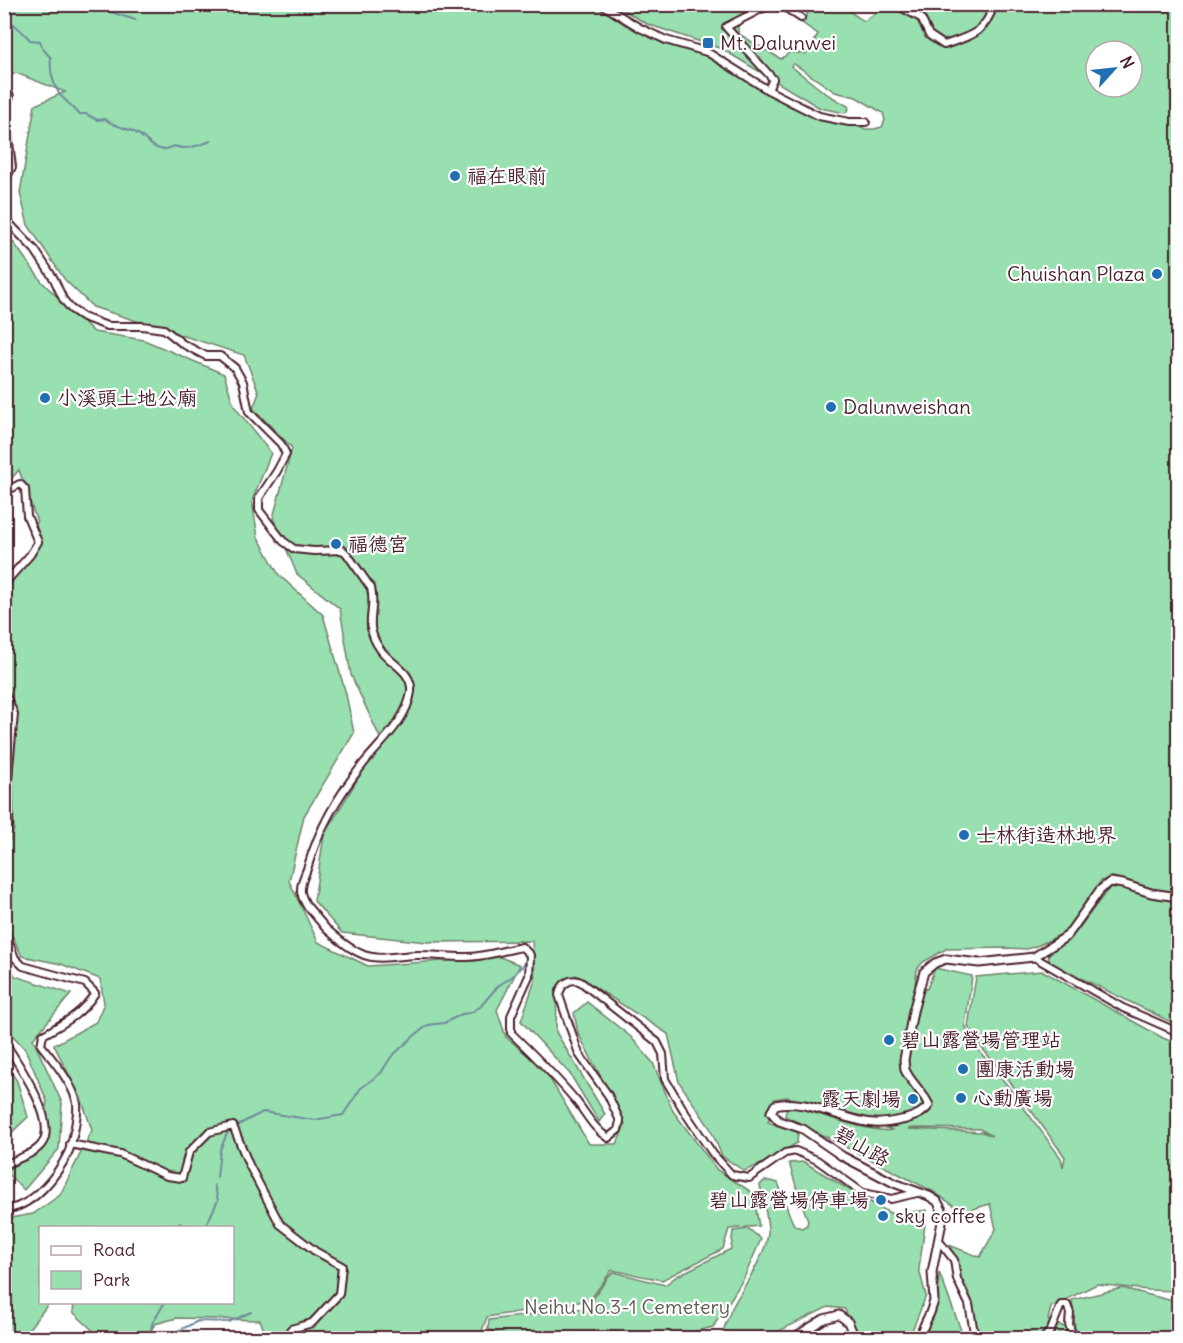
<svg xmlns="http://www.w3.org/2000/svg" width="1183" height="1343" font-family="Delius,'LXGW WenKai TC',sans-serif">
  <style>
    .green { fill: #98e0af; stroke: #71806d; stroke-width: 1.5; fill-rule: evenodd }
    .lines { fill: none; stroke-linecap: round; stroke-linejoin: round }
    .stream { stroke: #708a9e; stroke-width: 2 }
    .minor-casing { stroke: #4a1f2b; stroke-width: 10 }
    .tertiary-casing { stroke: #4a1f2b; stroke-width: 11 }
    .minor { stroke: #fff; stroke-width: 6 }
    .tertiary { stroke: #fff; stroke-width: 7 }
    .poi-dot { fill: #1f6fb2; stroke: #fff; stroke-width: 2 }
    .labels { text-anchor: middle; stroke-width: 4.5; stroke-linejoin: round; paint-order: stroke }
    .poi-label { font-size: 20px; fill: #4a1f2b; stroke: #fff; text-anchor: start }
    .street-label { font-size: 20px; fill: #4a1f2b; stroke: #fff }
    .park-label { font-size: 20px; fill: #615953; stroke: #fff }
  </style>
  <rect width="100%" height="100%" fill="#fff"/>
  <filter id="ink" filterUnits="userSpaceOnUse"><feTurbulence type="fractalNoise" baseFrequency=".0167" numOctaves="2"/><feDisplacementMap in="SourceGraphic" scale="12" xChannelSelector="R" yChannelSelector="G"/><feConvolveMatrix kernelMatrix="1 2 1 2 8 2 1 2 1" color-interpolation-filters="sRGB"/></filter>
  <g filter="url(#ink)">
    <!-- green -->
    <g class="green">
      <path d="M4,5H597L624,24L664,44L706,56L791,107L828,121L858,126L865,129H874L882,127L885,120L883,113L856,97L835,92L794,64L791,66L825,93L848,106L849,109L845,113L820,108L722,49L647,24L615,5H751C744,12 735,24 739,34L781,59L790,52L806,54L818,34L802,23L809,11L801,5H846L853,14L864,21L878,11L873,5H1178V893L1160,891L1113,877L1101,881L1071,925L1060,935L1039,945L1027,949L1008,948L946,949L923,962L917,969L915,984L927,989L935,968L972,976L965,1025L972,1042L1007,1085L1061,1158L1063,1167L1065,1157L1011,1083L976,1041L968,1026L976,977L1043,971L1163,1038L1178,1044V1291L1148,1290L1097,1284L1051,1307L1048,1320L1067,1328L1066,1338H980L969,1299L949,1245L980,1257L996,1229L990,1204L963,1212L934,1192L785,1116L786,1110L795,1107C816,1113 874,1134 892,1130L811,1103L787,1097L775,1099L768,1122L798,1132L797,1143L766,1162L744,1171L722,1156L710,1128L679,1082L668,1034L576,975L557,989L556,1032L605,1114L599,1122L570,1074L521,1021L535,980L532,941L427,942L342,933L314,901L324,835L381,740L351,675L340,609L297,574L273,518L292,448L253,408L259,393L244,355L93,307L65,280L28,225L20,193L35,105L65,92L16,73L5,78ZM1096,51H1132V87H1096ZM914,1128L980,1129L992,1136L982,1132L908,1129Z"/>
      <path d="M4,229L42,282L94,332L144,340L224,374L234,406L271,453L252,501L258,537L279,575L323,615L346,694L354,733L304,816L289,881L318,942L368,966L500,957L520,965L497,1010L506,1037L544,1069L589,1144H617L625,1124L578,1033L574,1013L587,1002L631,1037L653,1063L673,1111L717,1170L753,1193L759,1226L729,1229L723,1249L662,1280L612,1270L590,1300L487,1317L482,1331L499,1338H267L260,1320L177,1318L155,1324L146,1338H101L73,1312L74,1303L232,1302V1228L183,1227L181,1223L152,1228H40V1302L49,1303L23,1336V1338H5V1219L33,1214L60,1195L92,1130L81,1098L54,1045L96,1022L104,1003L100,979L61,964L22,956L5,921V852L14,830L12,718L4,671L5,591L30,552L37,522L19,470L10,480L5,481Z"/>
      <path d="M1114,885L1178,900V1024L1167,1020L1054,965C1050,961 1047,959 1049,953L1068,940L1076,932L1109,888Z"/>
      <path d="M4,956L15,976L71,994L33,1039L62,1103L59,1149L24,1190L5,1171L38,1152L47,1101L25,1049L5,1027Z"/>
      <path d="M4,1061L17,1081L28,1117L5,1139Z"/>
      <path d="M804,1162L856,1194L892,1214L927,1210L919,1269L926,1296L909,1338H856L845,1309L828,1307L777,1332L771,1338H720C725,1329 727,1317 732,1308C742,1289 768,1252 768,1232C768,1217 763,1200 760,1185L764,1181H771L778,1183C784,1196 788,1216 795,1226L802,1228L807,1225L808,1220L801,1202L789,1163Z"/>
      <path d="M749,1229L761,1239L744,1278L713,1327L689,1333L682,1338H506L488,1329L489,1320L587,1308L608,1277L614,1272L665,1285L677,1276L731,1249L733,1231Z"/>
      <path d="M939,1272L964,1338H920L938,1302Z"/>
      <path d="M1122,1288L1169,1300H1178V1338H1076L1072,1300Z"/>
    </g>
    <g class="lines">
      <!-- stream -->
      <g class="stream">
        <path d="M96,4C103,11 126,17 136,20"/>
        <path d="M4,14C12,24 22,30 30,40L40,41L43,49L51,58C49,70 54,87 61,96C67,102 73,107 79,114H86L97,120L105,119C114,127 126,127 136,133C145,137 150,147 160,149C165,150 170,148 174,146C186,151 199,145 211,141"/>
        <path d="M234,1127L263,1112L314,1120L343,1115L361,1088L381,1073L391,1057L414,1036L428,1025L444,1023L462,1014L470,1013L480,1007L498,986L513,976L527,961"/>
        <path d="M217,1177L220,1150L229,1129"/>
        <path d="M205,1228L218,1200L214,1185"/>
        <path d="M165,1302L152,1324L150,1338L168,1336L198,1321L229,1322L251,1312"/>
      </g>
      <defs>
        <g id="minor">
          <path d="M601,4L640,28L666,40L707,52L768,90L819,116L849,122H866"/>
          <path d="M780,4L801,18"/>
          <path d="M895,4L921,18L929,35L944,45C970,36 985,34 994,4"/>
          <path d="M906,4H917"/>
          <path d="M768,90L773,79L726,27L771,4"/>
          <path d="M4,92H7L10,96L7,106V125L12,167L4,183"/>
          <path d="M4,216L10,224L35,250L54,279L63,299L71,309L83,317L107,326H142L164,329L183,344L206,356H220L235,368L243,382L249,412L281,444L286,454L277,471L259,498V510L283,541L294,549L314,551L343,550L347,554L371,588C377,612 362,623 380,649C390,664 413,671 411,692C407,720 381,742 364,763C338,795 319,828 308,866C305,876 300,882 301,892C303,904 311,910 318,919C323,924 324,928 330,932C340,941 351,950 364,955C381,961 401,955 418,955C433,955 449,957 464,957C482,958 504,950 522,947L530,955L529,976L511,1016V1033C534,1055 557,1078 577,1102C587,1115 594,1129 608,1138L618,1130L620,1121L608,1095L579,1054L559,995C561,984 570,977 581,982L657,1042L663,1054L665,1079L686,1114L713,1154L732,1175L749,1178L785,1153L796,1151L817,1160L863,1193L891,1199L917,1193"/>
          <path d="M4,492L20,484L25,489L27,516L38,542L30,555L4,584"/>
          <path d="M4,691L14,714L7,787L9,826L4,831"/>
          <path d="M4,930L15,958L23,966L85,983L95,993C81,1015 64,1023 43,1035L41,1045C53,1060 74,1085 77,1104C78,1112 76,1119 75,1127C73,1135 72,1145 68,1153C57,1176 35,1204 9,1209L4,1206"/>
          <path d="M1034,957L1123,1008L1178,1032"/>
          <path d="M4,1041C17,1062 60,1123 41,1145C33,1155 16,1159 4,1165"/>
          <path d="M70,1144L120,1154L167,1176L182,1178L189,1152L209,1132L233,1126L249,1165L280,1224L315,1251L342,1266L339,1294L312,1323L291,1329L285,1338"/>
          <path d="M939,1241L954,1260L957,1279L969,1304L975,1338"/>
          <path d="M1044,1338L1051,1330L1061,1305H1067L1070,1313L1069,1324L1073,1338"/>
        </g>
        <g id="tertiary">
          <path d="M793,1338L824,1319L839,1315L848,1322L855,1338"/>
          <path d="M918,1338L930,1313L934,1301L932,1272L943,1217L942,1210L937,1201L929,1196L894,1183L842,1156L803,1129L779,1121L771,1112L775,1105C806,1097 843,1121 874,1123C885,1124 896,1121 906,1119C915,1116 924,1113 929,1105L925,1098L909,1077L905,1070L904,1060L913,1011L924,972L935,963L946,959L979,963L1034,957L1067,936L1100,890L1110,882L1123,884L1151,893L1178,897"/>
        </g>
      </defs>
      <!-- minor casing -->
      <use href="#minor" class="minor-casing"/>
      <!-- tertiary casing -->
      <use href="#tertiary" class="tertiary-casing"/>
      <!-- minor -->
      <use href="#minor" class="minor"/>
      <!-- tertiary -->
      <use href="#tertiary" class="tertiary"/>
    </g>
  </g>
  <!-- markers -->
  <g class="poi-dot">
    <rect x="702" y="37" width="12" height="12" rx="3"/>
    <circle cx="455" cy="176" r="6"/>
    <circle cx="1157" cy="274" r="6"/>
    <circle cx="45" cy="398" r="6"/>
    <circle cx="831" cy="407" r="6"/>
    <circle cx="336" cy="544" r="6"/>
    <circle cx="964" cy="835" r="6"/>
    <circle cx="889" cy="1040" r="6"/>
    <circle cx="963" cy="1069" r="6"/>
    <circle cx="961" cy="1098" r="6"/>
    <circle cx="913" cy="1099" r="6"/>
    <circle cx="881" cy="1200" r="6"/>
    <circle cx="883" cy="1216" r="6"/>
  </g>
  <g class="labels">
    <!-- poi labels -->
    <g class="poi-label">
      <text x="720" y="50">Mt. Dalunwei</text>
      <text x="467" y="183">福在眼前</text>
      <text x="1145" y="281" text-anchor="end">Chuishan Plaza</text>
      <text x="57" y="405">小溪頭土地公廟</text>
      <text x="843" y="414">Dalunweishan</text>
      <text x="348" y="551">福德宮</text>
      <text x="976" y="842">士林街造林地界</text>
      <text x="901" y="1047">碧山露營場管理站</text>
      <text x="975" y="1076">團康活動場</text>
      <text x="973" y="1105">心動廣場</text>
      <text x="901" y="1106" text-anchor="end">露天劇場</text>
      <text x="869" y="1207" text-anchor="end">碧山露營場停車場</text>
      <text x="895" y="1223">sky coffee</text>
    </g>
    <!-- street labels -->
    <g class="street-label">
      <text transform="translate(862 1146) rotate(30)" y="7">碧山路</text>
    </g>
    <!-- park labels -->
    <g class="park-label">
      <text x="627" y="1314">Neihu No.3-1 Cemetery</text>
    </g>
  </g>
  <!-- margin -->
  <rect width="1183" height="1343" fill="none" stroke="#fff" stroke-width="24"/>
  <rect x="12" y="12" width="1159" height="1319" fill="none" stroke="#4a1f2b" stroke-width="2" filter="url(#ink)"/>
  <!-- legend -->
  <rect x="39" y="1226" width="195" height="78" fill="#ffffff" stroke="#b7a5aa" stroke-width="1.5"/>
  <rect x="51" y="1246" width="30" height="9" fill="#ffffff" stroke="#b7a5aa" stroke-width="1.5"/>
  <text x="93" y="1256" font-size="18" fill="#4a1f2b">Road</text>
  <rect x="51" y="1271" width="30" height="18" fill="#98e0af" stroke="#b7a5aa" stroke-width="1.5"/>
  <text x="93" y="1286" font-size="18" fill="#4a1f2b">Park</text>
  <!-- north arrow -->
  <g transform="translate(1114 69) rotate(63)"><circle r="28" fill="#ffffff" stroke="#b7a5aa" stroke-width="1.5"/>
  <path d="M0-4.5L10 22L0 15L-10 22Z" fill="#1f6fb2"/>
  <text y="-9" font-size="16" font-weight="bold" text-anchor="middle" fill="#4a1f2b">N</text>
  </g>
</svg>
